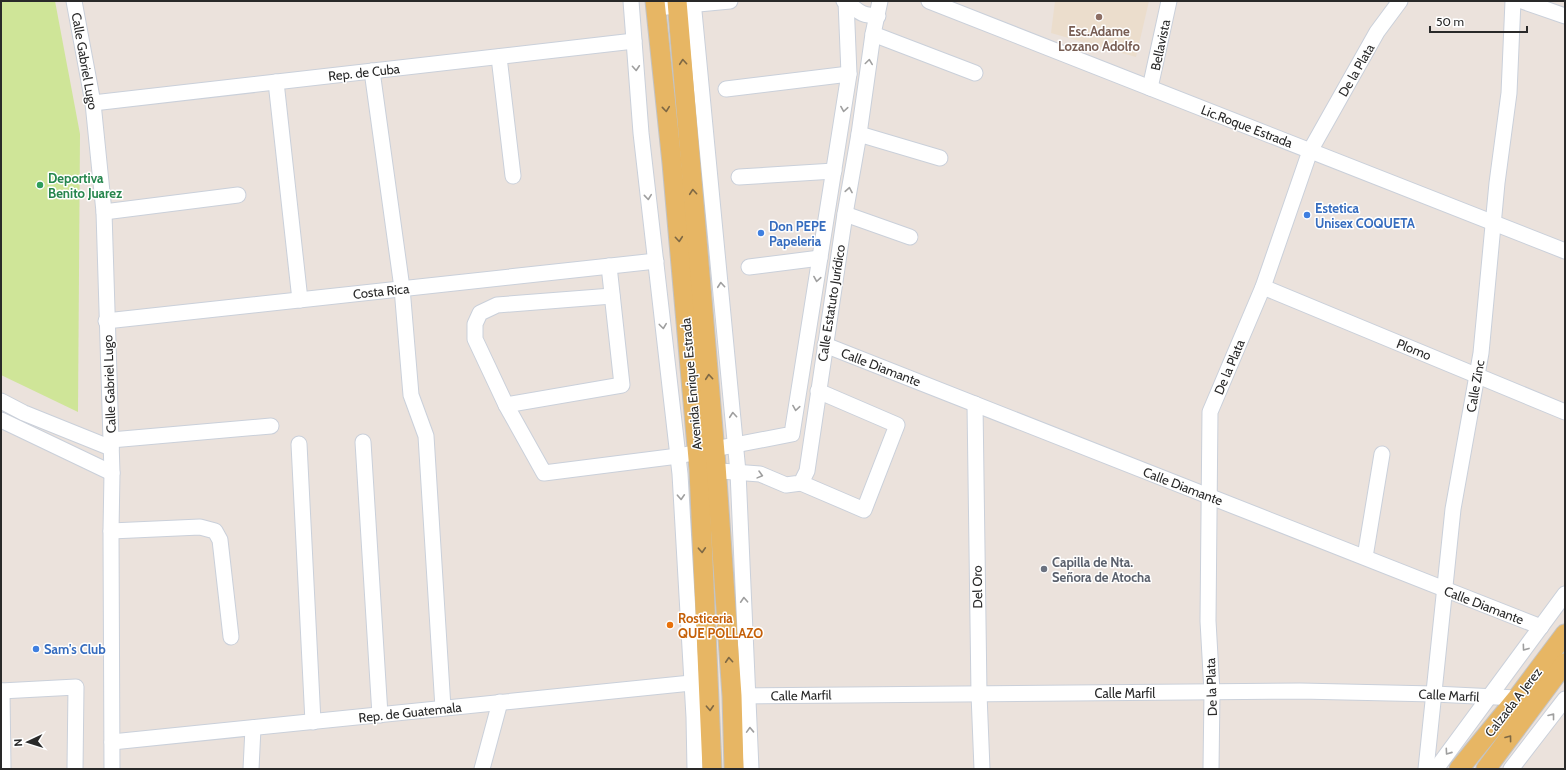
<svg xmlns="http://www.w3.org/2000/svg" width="1566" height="770" font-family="Cabin,sans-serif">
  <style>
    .education { fill: #ebddcc }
    .pitch { fill: #cfe598 }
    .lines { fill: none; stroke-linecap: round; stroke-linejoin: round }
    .minor-casing { stroke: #cad0da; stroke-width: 17 }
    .major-casing { stroke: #c3c3c3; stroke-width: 21 }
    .minor { stroke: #fff; stroke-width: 15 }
    .major { stroke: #e7b664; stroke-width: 19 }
    .oneway { stroke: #7e6844 }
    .oneway2 { stroke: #9f9f9f }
    .education-dot { fill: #8d6e63; stroke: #fff; stroke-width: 1.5 }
    .leisure-dot { fill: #2e9e5b; stroke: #fff; stroke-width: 1.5 }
    .shop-dot { fill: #3f7fe0; stroke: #fff; stroke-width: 1.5 }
    .worship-dot { fill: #6b7280; stroke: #fff; stroke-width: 1.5 }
    .food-dot { fill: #e8710a; stroke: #fff; stroke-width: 1.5 }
    .labels { text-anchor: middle; stroke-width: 3; stroke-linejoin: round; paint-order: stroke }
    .education-label { font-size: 13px; font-weight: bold; fill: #785e54; stroke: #fff }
    .street-label { font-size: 13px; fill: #292929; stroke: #fff }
    .leisure-label { font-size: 13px; font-weight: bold; fill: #27864d; stroke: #fff; text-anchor: start }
    .shop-label { font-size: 13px; font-weight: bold; fill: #366cbe; stroke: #fff; text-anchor: start }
    .worship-label { font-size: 13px; font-weight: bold; fill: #5b616d; stroke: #fff; text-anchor: start }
    .food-label { font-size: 13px; font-weight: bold; fill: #c56008; stroke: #fff; text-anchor: start }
  </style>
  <rect width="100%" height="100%" fill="#ebe2dc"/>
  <!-- education -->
  <path class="education" d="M1055,1H1149L1136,57L1051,33Z"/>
  <!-- pitch -->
  <path class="pitch" d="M1,1H55L80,134L78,412L1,375Z"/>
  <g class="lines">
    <defs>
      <g id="minor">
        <path d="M74,1L93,103L104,212L112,473L111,531L112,769"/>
        <path d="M631,1L641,133L680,474L694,717L695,769"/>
        <path d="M693,1L738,472L751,769"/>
        <path d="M844,1C859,10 857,15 878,16"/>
        <path d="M929,1L1565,251"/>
        <path d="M1522,1L1565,16"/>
        <path d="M656,8L730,1"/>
        <path d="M873,34L975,73"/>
        <path d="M499,57L513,176"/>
        <path d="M372,71L402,288L411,395L426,436L443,708"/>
        <path d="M276,82L300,300"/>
        <path d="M1150,88L1169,1"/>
        <path d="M726,89L849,74"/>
        <path d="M93,103L634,41"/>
        <path d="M859,134L940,158"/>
        <path d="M739,177L834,171"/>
        <path d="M104,212L238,195"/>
        <path d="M845,214L910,237"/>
        <path d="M749,267L820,258"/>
        <path d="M1263,287L1565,412"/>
        <path d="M612,296L497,305L480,313L475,324V339L506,405L544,473L678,456L792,434L849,74L846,1"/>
        <path d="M106,321L656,261"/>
        <path d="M825,345L1541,627"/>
        <path d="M1,401L24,413L111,448"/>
        <path d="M975,404L979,694L982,769"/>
        <path d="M506,405L622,385L609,266"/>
        <path d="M1,420L112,473"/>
        <path d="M111,440L271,426"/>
        <path d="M363,442L380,715"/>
        <path d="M299,444L313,722"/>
        <path d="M707,470L760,474L786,485L801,483L807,471L845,214L859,134L873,34L880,1"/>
        <path d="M801,483L864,510L897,425L818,391"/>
        <path d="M111,531L200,527L215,531L220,540L231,637"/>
        <path d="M1365,557L1382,454"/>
        <path d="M1,691L76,687L75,769"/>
        <path d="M2,691L3,769"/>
        <path d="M732,696L1300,691L1434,694L1517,698"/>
        <path d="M112,742L701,682"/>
        <path d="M251,769L253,728"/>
        <path d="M482,769L500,702"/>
        <path d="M1211,769L1212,692L1208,621L1210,412L1263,287L1310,151L1377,32L1400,1"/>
        <path d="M1426,769L1453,509L1481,353L1497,183L1509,93L1513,1"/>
        <path d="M1436,769L1565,594"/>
        <path d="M1511,769L1565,699"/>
      </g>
      <g id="major">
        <path d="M655,1L672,163L699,470L712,769"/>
        <path d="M677,1L716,465L732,696L734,769"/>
        <path d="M1459,769L1517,698L1565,634"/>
        <path d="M1486,769L1565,663"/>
      </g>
    </defs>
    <!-- minor casing -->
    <use href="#minor" class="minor-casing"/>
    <!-- major casing -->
    <use href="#major" class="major-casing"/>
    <!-- minor -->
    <use href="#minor" class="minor"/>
    <!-- major -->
    <use href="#major" class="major"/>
  </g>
  <!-- one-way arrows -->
  <defs><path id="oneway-chevron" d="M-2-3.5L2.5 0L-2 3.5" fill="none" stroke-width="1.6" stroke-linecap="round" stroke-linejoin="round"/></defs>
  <g class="oneway">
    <use href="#oneway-chevron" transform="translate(683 62) rotate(-95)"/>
    <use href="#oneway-chevron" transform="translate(666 109) rotate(84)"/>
    <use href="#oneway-chevron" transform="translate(693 192) rotate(-95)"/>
    <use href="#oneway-chevron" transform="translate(679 239) rotate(85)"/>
    <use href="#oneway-chevron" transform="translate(709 377) rotate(-95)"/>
    <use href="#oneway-chevron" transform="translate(702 550) rotate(87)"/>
    <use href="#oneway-chevron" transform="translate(729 660) rotate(-94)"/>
    <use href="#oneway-chevron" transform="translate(710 708) rotate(87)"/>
    <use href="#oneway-chevron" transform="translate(1509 738) rotate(-53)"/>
  </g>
  <g class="oneway2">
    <use href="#oneway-chevron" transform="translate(869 62) rotate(-82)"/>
    <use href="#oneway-chevron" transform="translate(636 68) rotate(86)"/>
    <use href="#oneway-chevron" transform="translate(844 109) rotate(99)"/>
    <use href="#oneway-chevron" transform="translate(849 190) rotate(-80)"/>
    <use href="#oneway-chevron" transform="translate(648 197) rotate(84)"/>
    <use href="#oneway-chevron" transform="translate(817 279) rotate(99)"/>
    <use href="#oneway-chevron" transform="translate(721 285) rotate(-95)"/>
    <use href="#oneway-chevron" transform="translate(663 326) rotate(83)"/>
    <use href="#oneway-chevron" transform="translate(796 408) rotate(99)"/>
    <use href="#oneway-chevron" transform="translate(733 415) rotate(-95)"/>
    <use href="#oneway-chevron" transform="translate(760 475) rotate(15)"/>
    <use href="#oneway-chevron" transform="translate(681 497) rotate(87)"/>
    <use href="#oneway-chevron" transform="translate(744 600) rotate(-93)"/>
    <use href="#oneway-chevron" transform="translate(1525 648) rotate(126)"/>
    <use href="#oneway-chevron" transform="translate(1552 716) rotate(-52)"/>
    <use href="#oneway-chevron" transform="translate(750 730) rotate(-92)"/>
    <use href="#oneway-chevron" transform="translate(1448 752) rotate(125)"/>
  </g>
  <!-- markers -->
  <circle class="education-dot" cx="1099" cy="17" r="4"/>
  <circle class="leisure-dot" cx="40" cy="185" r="4"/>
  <g class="shop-dot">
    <circle cx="1307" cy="215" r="4"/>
    <circle cx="761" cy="233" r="4"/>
    <circle cx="36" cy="649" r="4"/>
  </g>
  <circle class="worship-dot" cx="1044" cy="569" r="4"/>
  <circle class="food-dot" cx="670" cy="625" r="4"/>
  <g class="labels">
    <!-- education labels -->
    <g class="education-label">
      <text x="1099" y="36">Esc.Adame<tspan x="1099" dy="15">Lozano Adolfo</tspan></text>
    </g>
    <!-- street labels -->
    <g class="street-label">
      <text transform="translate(1160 45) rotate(-78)" y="5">Bellavista</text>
      <text transform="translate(85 61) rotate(80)" y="5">Calle Gabriel Lugo</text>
      <text transform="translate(1356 70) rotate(-60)" y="5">De la Plata</text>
      <text transform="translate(364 72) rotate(-6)" y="5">Rep. de Cuba</text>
      <text transform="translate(1247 126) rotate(21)" y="5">Lic.Roque Estrada</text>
      <text transform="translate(381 291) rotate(-6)" y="5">Costa Rica</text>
      <text transform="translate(831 303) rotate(-81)" y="5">Calle Estatuto Jurídico</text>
      <text transform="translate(1414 349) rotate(22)" y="5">Plomo</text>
      <text transform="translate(881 367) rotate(21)" y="5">Calle Diamante</text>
      <text transform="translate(1229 367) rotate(-67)" y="5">De la Plata</text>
      <text transform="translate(109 384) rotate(-92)" y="5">Calle Gabriel Lugo</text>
      <text transform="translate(691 384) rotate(-95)" y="5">Avenida Enrique Estrada</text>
      <text transform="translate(1475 386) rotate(-80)" y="5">Calle Zinc</text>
      <text transform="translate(1183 486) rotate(21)" y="5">Calle Diamante</text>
      <text transform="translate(977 587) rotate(-91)" y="5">Del Oro</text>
      <text transform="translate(1484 605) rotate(21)" y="5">Calle Diamante</text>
      <text transform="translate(1211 687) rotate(-92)" y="5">De la Plata</text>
      <text x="1125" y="698">Calle Marfil</text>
      <text transform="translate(801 695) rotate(-1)" y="5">Calle Marfil</text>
      <text transform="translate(1449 695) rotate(3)" y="5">Calle Marfil</text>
      <text transform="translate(1513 702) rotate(-52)" y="5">Calzada A Jerez</text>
      <text transform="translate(410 712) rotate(-6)" y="5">Rep. de Guatemala</text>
    </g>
    <!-- leisure labels -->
    <g class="leisure-label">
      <text x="48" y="183">Deportiva<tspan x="48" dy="15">Benito Juarez</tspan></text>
    </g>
    <!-- shop labels -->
    <g class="shop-label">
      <text x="1315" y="213">Estetica<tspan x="1315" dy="15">Unisex COQUETA</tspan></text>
      <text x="769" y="231">Don PEPE<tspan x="769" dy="15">Papeleria</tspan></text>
      <text x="44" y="654">Sam's Club</text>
    </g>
    <!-- worship labels -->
    <g class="worship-label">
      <text x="1052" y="567">Capilla de Nta.<tspan x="1052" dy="15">Señora de Atocha</tspan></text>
    </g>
    <!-- food labels -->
    <g class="food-label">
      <text x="678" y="623">Rosticeria<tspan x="678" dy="15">QUE POLLAZO</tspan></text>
    </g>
  </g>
  <!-- border -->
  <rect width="1566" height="770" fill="none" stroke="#292929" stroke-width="4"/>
  <!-- north arrow -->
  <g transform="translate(28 742) rotate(266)" stroke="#ffffff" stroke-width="3" paint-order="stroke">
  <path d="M0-3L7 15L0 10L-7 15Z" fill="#292929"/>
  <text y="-6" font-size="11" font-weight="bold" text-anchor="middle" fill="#292929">N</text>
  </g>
  <!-- scale -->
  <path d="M1430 26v6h97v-6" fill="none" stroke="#292929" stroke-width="2"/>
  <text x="1436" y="26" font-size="12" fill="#292929" stroke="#ffffff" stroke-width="3" paint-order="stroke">50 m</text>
</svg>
